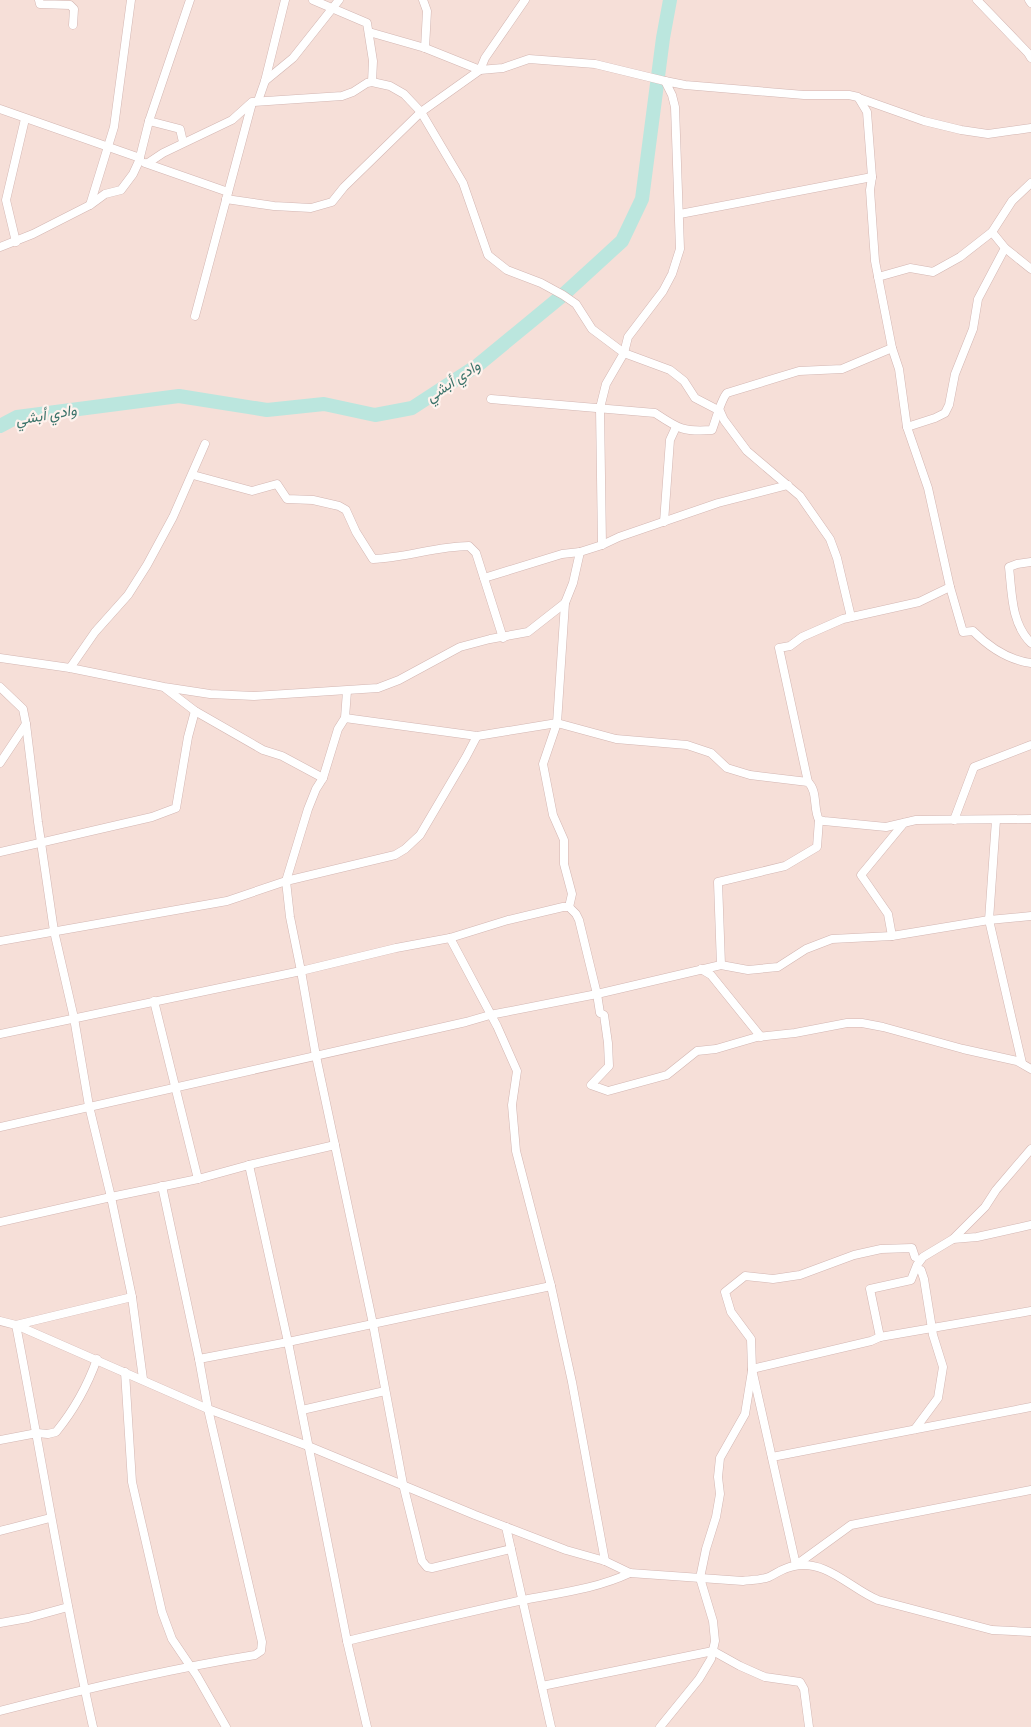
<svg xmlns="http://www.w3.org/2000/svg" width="1031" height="1727" font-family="'Archivo Narrow',Vazirmatn,sans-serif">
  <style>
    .residential { fill: #f6dfd8 }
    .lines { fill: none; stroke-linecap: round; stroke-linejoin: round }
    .river { stroke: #bbe6de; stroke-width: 14 }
    .minor-casing { stroke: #d3b6b2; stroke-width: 9 }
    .minor { stroke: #fff; stroke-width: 8 }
    .labels { text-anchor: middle; stroke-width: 4.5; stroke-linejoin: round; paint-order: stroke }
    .water-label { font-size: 15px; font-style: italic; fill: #3c746b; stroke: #fff2ed }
  </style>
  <rect width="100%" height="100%" fill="#fcede7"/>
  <!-- residential -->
  <rect class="residential" x="0" y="0" width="1031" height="1727"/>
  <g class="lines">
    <!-- river -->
    <path class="river" d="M0,426L17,417L179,396L267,410L324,404L375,415L412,408L478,365L563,295L622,241L642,199L663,38L670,0"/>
    <defs>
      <g id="minor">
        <path d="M39,0L40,4L70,5L74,9L73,25"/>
        <path d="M313,0L367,23L373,61L372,82"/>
        <path d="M423,0L427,11L425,48"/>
        <path d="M977,0L1028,53L1031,58"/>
        <path d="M1029,0L1031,3"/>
        <path d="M369,32L425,48L480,70L503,68L529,59L595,64L665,81"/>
        <path d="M265,81L293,58L339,0"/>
        <path d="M859,98L924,121L961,130L988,134L1031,128"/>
        <path d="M258,101L265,81L285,0"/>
        <path d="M0,109L140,158"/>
        <path d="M149,121L180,129L183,142"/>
        <path d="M145,163L228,192"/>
        <path d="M148,163L163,153L232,120L252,102L342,96L353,92L367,83L372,82L390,86L404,94L421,112L463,183L488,255L507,270L541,283L563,295L576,304L592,329L624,353L670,370L684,381L695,398L720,411L724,420L747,451L800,496L830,539L837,558L851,617"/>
        <path d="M226,199L274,206L311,208L332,202L344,187L421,112L480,70L485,58L525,0"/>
        <path d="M90,205L114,127L131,0"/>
        <path d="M680,214L872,177"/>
        <path d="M992,232L1005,248L1031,269"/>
        <path d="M16,242L6,200L25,119"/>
        <path d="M0,247L33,234L90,205L105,194L121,190L133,174L139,161L149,121L190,0"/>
        <path d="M878,277L910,268L933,272L960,257L992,232L1012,201L1031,183"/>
        <path d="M195,316L252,103"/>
        <path d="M491,399L655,413C679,429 683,432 712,430C716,420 721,399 727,393L799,371L842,369L892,348"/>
        <path d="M907,427L935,418L945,413L949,405L955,374L973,329L978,299L1005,248"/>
        <path d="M193,475L252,491L277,484L287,499L313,500L339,506L346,510L356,532L373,559C406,558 437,546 469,546L476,553L503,638"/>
        <path d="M664,522L670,440L676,427"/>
        <path d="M602,545L600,408L606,384L624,353L628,337L663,291L672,274L680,249L675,107L672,95L665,81L685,85L804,95H849L858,97L867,112L872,177L870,190L875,261L892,348L899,369L907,427L928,488L950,587L963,632L973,631C989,647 1008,660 1031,663"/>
        <path d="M1031,562L1017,564L1009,567C1012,593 1011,623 1031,643"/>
        <path d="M484,578L562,554L580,552L602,545L619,537L718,503L788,485"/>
        <path d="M565,603L557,723L543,764L553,815L564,840V864L572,894L569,907"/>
        <path d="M0,658L70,668L164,687L210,694L254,696L378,688L399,680L460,647L490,639L528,632L565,603L573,583L580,552"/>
        <path d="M70,668L95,632L128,595L147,565L173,517L205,444"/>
        <path d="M0,687L23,709L26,724L38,822L54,931L74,1018L89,1106L111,1197L132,1297L143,1379"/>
        <path d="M165,688L195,711L263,750L282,756L323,778"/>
        <path d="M347,691L345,718L338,729L323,778L316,789L308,809L286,881L290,917L301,971L316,1056L373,1324L403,1484L422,1561L427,1567L432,1568L511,1549"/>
        <path d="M345,718L477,736L557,723L616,739L687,745L711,753L727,768L750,775L808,782C818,791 813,809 819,820L824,821L886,827L916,820L1031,819"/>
        <path d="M0,763L26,724"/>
        <path d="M808,782L779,648L790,646L802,637L843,619L919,602L950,587"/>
        <path d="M954,820L974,767L1031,745"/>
        <path d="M996,820L989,920L1022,1063"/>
        <path d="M0,852L152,817L176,808L188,737L195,711"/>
        <path d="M892,936L888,914L861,875L904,823"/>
        <path d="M450,938L497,1026L517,1071L512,1105L516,1151L551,1286L572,1382L605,1561"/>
        <path d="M0,941L227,901L286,881L395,855L405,849L420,835L466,757L477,736"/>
        <path d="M721,965L718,882L785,866L817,847L819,820"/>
        <path d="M701,969L711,975L761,1037"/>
        <path d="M154,1001L198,1179"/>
        <path d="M0,1034L301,971L396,948L450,938L508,920L563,907H569L576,914L579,920L597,994L600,1013L604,1015L608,1043L609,1066L591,1085L608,1091L667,1075L697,1051L716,1049L757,1037L795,1033L847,1023H862L883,1027L963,1049L1017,1061L1031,1069"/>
        <path d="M0,1127L466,1022L490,1015L597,994L721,965L748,970L778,967L806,949L832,939L892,936L989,920L1031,916"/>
        <path d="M249,1165L288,1342L347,1641L367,1727"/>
        <path d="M0,1222L111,1197L198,1179L249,1165L335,1145"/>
        <path d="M953,1239L985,1207L996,1190L1031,1149"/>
        <path d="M915,1257L912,1248L881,1249L854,1255L800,1275L773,1279L745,1276L725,1292L731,1312L751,1339L752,1369L796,1565L851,1525L1031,1490"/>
        <path d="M0,1321L16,1325L208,1409L308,1446L475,1515L566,1550L605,1561L630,1573L743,1581C751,1580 761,1580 769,1577C779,1572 783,1568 794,1566C826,1559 851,1589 878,1600L992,1630L1031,1632"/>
        <path d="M880,1337L870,1289L911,1280L917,1265L923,1257L953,1239L977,1237L1031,1225"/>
        <path d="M199,1359L288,1342L551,1286"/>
        <path d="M752,1369L871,1341L880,1337L1031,1311"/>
        <path d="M125,1372L132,1482L162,1612L172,1639L197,1676L226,1727"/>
        <path d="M302,1410L385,1391"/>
        <path d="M915,1429L938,1398L943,1367L933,1335L924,1279L921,1270"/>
        <path d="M0,1440L37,1433L48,1434L56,1432C74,1410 87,1387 97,1359"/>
        <path d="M772,1457L1031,1407"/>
        <path d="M506,1527L551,1727"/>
        <path d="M0,1531L50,1518"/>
        <path d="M0,1623L28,1618L68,1607"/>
        <path d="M347,1641C405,1627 464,1613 523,1600C559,1593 596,1589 630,1573"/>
        <path d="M542,1686L713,1651L740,1666L765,1677L800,1682L804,1689L809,1727"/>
        <path d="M0,1711C84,1689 169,1669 255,1655L261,1651L262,1642L208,1409L199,1359L162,1186"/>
        <path d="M93,1727C63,1594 42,1459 16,1325L132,1297"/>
        <path d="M660,1727L699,1679L711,1659L715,1641L713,1621L700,1578L706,1549L716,1517L720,1494L718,1477L720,1458L745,1414L752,1371"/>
      </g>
    </defs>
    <!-- minor casing -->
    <use href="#minor" class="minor-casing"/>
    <!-- minor -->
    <use href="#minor" class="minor"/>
  </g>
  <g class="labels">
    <!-- water labels -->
    <g class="water-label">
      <text transform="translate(453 381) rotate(-34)" y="5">وادي أبشي</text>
      <text transform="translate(46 415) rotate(-10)" y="5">وادي أبشي</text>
    </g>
  </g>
</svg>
